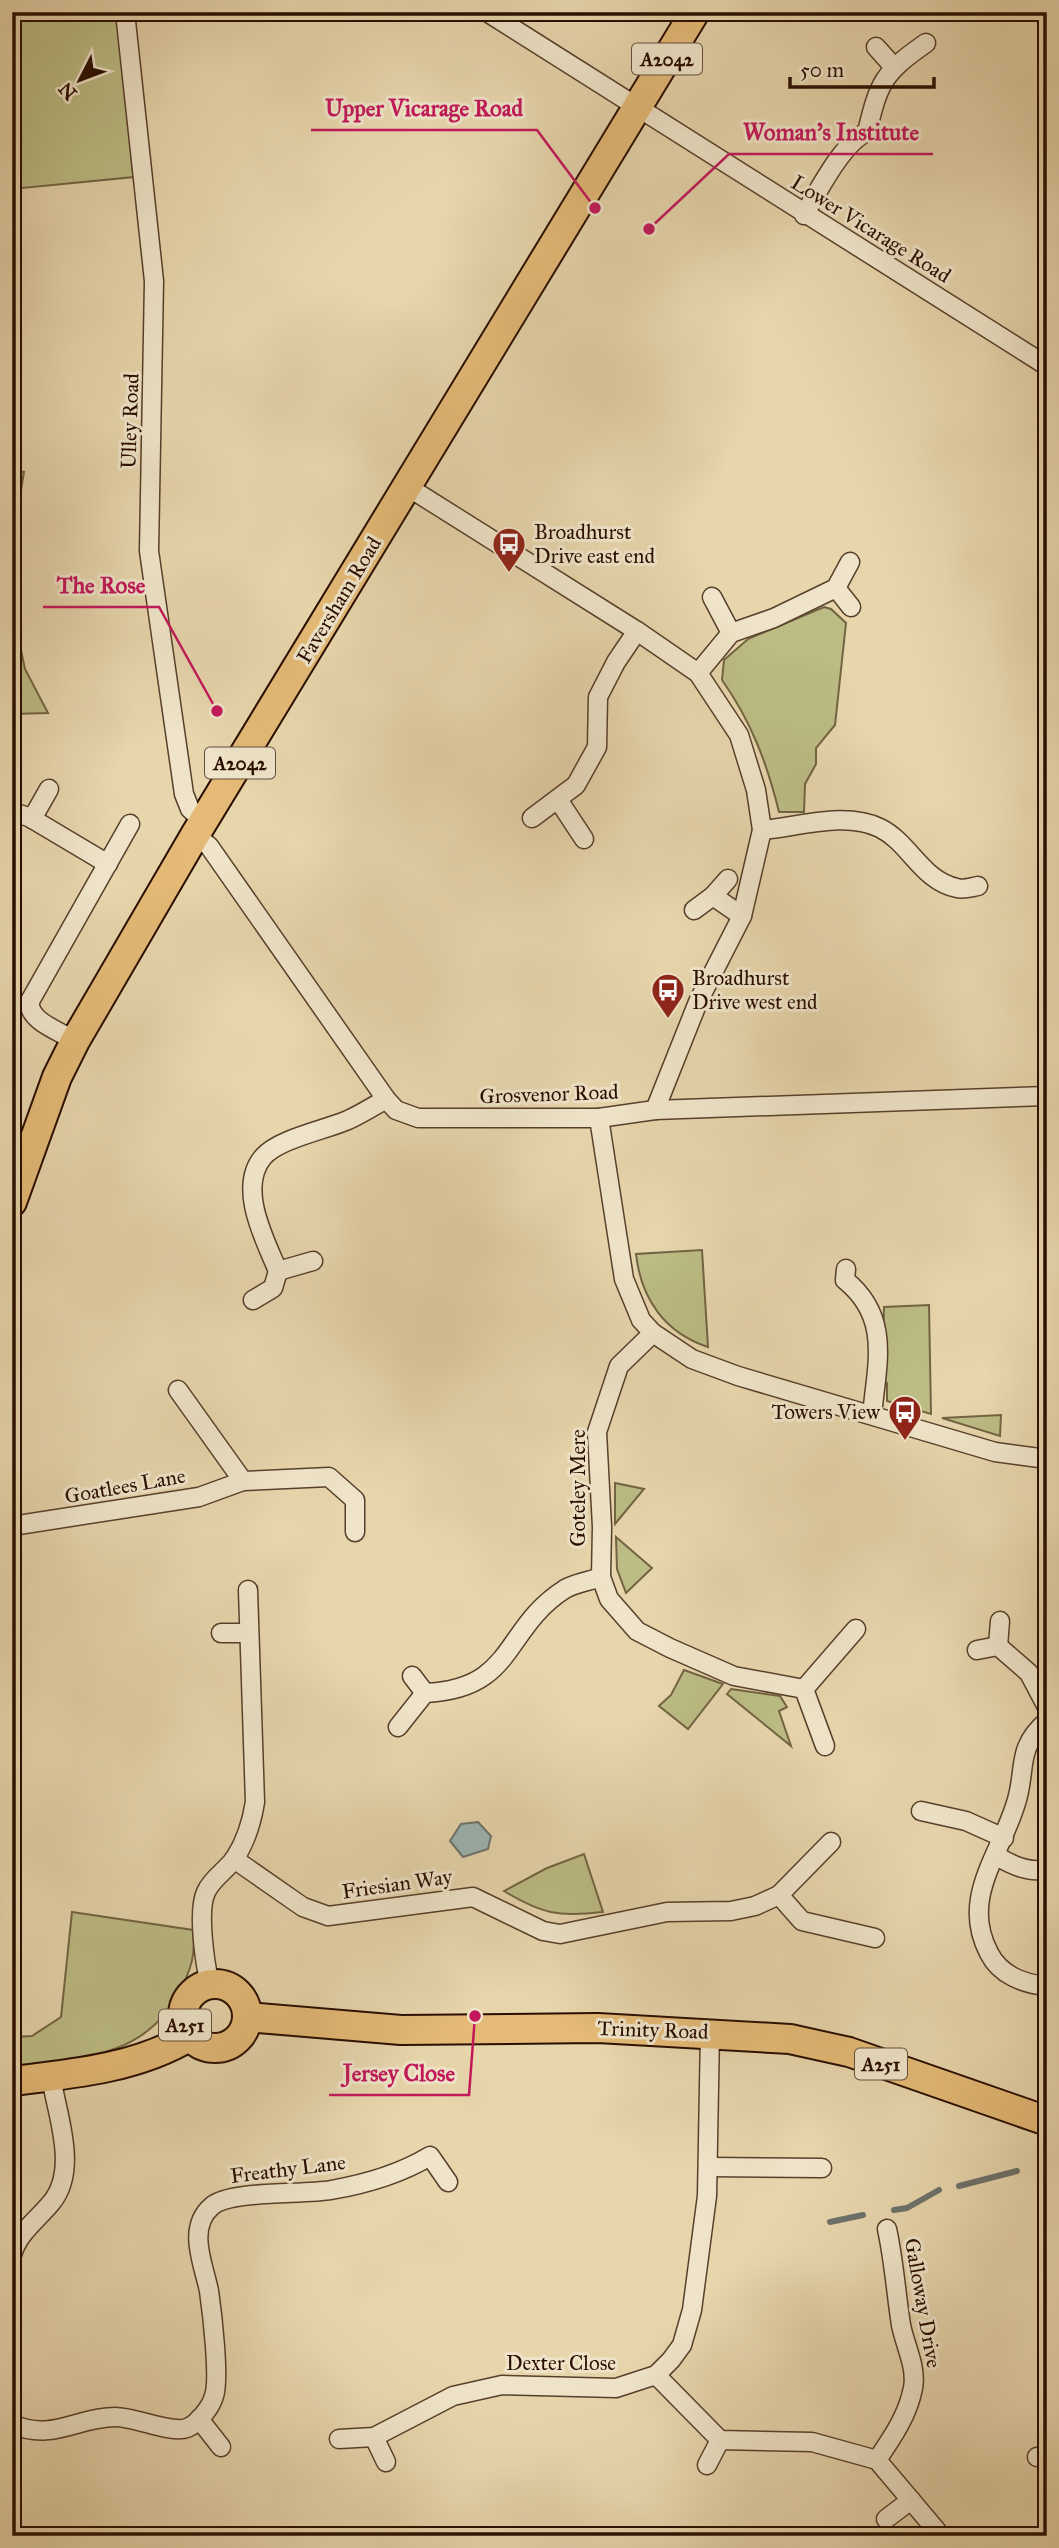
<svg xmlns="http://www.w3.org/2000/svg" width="1059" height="2548" font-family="'IM FELL Great Primer',serif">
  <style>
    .green { fill: #bcbc85; stroke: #726442; stroke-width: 2 }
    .water { fill: #9ab6b4; stroke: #6d726c; stroke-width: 2 }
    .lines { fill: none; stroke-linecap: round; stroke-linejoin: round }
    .stream { stroke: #6d726c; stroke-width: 6 }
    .minor-casing { stroke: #583f2b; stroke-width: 21 }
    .primary-casing { stroke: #290d00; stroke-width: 32 }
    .minor { stroke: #efe4c9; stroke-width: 18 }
    .primary { stroke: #e4ba76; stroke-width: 28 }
    .labels { text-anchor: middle; stroke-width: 6; stroke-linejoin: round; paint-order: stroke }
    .shield { fill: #efe4c9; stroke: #644e3c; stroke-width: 2 }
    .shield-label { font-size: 19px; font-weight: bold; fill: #290d00 }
    .street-label { font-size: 21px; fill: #290d00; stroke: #efe4c9 }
    .poi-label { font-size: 21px; fill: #290d00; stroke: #efe4c9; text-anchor: start }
    .leader { fill: none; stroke: #c2185b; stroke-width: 2.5 }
    .callout-dot { fill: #c2185b; stroke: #efe4c9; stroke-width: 2.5 }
    .callout-label { font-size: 23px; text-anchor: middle; font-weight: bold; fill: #c2185b; stroke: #efe4c9; stroke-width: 6; stroke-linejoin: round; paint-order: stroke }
  </style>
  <rect width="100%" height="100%" fill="#e7d5ac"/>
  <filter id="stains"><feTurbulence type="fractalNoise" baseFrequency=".00286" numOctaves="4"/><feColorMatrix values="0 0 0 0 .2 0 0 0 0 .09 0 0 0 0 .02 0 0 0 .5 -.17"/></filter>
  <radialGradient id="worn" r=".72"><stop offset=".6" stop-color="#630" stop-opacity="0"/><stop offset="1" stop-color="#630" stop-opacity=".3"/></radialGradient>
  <!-- green -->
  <g class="green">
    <path d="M12,12H115C120,43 126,74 129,105C132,127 129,157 134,177L12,189Z"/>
    <path d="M12,471L24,472L12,545Z"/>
    <path d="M824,607L831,609L846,623L835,725L816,748V764L805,784L804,812H779C767,763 751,721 722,680L724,660L748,639Z"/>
    <path d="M12,608L25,669L48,713L12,714Z"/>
    <path d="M702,1250L708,1347C665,1333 641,1299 636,1254Z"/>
    <path d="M929,1305L931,1414L887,1401V1383L882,1382L884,1307Z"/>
    <path d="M1001,1415L1000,1436L942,1418Z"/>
    <path d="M615,1483L644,1489L615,1524Z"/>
    <path d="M616,1537L652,1568L626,1593L617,1569Z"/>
    <path d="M684,1670L723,1684L688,1729L659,1706L671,1695Z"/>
    <path d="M731,1689L780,1696L787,1707L779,1711L791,1746L727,1694Z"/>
    <path d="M584,1854L603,1912C558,1917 542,1914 504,1891L547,1868Z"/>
    <path d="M72,1912L193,1930C196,1955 191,1969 180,1991C145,2059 80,2058 12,2066V2037L32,2036L61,2017Z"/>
  </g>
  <!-- water -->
  <path class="water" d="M478,1822L491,1836L488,1849L463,1857L450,1841L461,1824Z"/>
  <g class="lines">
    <!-- stream -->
    <g class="stream">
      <path d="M959,2186L1017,2171"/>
      <path d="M894,2210L907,2208L939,2190"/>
      <path d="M830,2222L863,2215"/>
    </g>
    <defs>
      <g id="minor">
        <path d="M125,12L154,281L149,551L184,794L190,809L204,822"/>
        <path d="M487,12L1047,366"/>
        <path d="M876,47L893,66"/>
        <path d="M804,215C818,192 842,143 867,132C879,82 883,73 926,43"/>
        <path d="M408,487L637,631L698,673L739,735L756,790L762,830L742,916L698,1002L655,1110"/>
        <path d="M836,588L851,607"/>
        <path d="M712,597L731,633"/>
        <path d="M698,673L731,633L774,618L836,588L850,562"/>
        <path d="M559,801L584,839"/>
        <path d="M12,812L29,817L108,864"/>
        <path d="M532,818L576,785L597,747L598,697L616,662L637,631"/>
        <path d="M32,819L49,789"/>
        <path d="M762,830C799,827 845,811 880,828C910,843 922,881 957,888C963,890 972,887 978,886"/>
        <path d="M195,835L209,846L386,1099L396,1110L418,1118H599L655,1110L1047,1096"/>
        <path d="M713,896L728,879"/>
        <path d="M694,910L713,896L742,916"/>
        <path d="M75,1041C60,1031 27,1021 30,1001L130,824"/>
        <path d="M599,1118L624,1279L641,1320L653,1333L692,1359L738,1376L995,1452L1047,1459"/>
        <path d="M846,1269L845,1280C891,1317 877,1363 872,1415"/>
        <path d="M278,1271C265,1240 237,1188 263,1157C278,1139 325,1130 348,1120C361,1114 374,1106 386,1099"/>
        <path d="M278,1271L313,1261"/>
        <path d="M253,1300L273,1288L278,1271"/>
        <path d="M653,1333L619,1366L597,1432L602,1527L601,1577L609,1599L637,1631L670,1648L734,1676L804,1689"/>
        <path d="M178,1390L243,1481"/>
        <path d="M12,1526L199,1497L243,1481L329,1477L355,1500V1532"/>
        <path d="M221,1633H247"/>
        <path d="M998,1646L1000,1621"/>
        <path d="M977,1650L998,1646L1029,1673L1047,1707"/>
        <path d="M412,1676L425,1693"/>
        <path d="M1047,1721C1015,1749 1027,1769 1016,1803C1000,1856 960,1898 989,1953C1000,1975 1024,1984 1047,1986"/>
        <path d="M398,1727L425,1693C516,1689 502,1629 565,1589C575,1583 590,1581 601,1577"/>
        <path d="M825,1746L804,1689L856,1629"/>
        <path d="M921,1811L966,1821L1004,1838"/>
        <path d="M997,1856C1011,1865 1030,1873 1047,1869"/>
        <path d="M234,1859L303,1907L328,1916L473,1897L543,1931L560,1934L667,1912L731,1911L755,1906L779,1895L831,1842"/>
        <path d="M779,1895L802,1921L875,1938"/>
        <path d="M210,1985C205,1964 197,1911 206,1892C212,1878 227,1870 235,1858C246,1841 252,1821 255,1802L248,1590"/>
        <path d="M708,2167L822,2168"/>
        <path d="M12,2255C18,2233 37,2220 51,2203C79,2170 57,2115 51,2077"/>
        <path d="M656,2375L720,2440L812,2442L877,2460L937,2531"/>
        <path d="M199,2419L221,2447"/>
        <path d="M12,2424C52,2442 77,2417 115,2417C136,2417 171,2434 187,2428C198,2424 211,2407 214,2396C220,2379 212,2312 209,2291C204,2265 186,2228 212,2206C231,2190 302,2195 331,2190C366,2184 400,2174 430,2156L448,2182"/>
        <path d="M374,2437L386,2462"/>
        <path d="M339,2439L374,2437L453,2396L502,2385L616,2388L656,2375L671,2360L682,2345L692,2310L707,2196L710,2032"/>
        <path d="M1037,2457L1047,2458"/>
        <path d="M877,2460C892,2438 908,2415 913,2388C917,2367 905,2346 901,2325C896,2293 894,2261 887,2229"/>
        <path d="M707,2465L720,2440"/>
        <path d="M886,2519L911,2500"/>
      </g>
      <g id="primary">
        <path d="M12,1202L57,1077L75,1041L195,835L695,12"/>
        <circle cx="215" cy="2016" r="32"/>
        <path d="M247,2017L401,2030L598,2028L790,2039L849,2052L1047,2121"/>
        <path d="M12,2081C72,2074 138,2068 190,2036"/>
      </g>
    </defs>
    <!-- minor casing -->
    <use href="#minor" class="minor-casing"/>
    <!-- primary casing -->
    <use href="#primary" class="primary-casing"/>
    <!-- minor -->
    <use href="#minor" class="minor"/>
    <!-- primary -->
    <use href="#primary" class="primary"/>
  </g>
  <!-- icons -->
  <defs>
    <symbol id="bus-pin" viewBox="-11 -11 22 30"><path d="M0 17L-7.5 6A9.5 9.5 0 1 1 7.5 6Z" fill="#8f2418" stroke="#efe4c9"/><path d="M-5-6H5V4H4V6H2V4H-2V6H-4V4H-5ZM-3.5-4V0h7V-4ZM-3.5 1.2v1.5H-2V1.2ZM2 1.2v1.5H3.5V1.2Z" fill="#fff"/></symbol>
  </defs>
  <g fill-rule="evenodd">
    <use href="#bus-pin" x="490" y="525" width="38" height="52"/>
    <use href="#bus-pin" x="649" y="971" width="38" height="52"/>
    <use href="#bus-pin" x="886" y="1393" width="38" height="52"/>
  </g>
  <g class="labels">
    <!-- shield labels -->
    <g class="shield">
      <rect x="632" y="43.5" width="70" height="31" rx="5"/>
      <rect x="205" y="747.5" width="70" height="31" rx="5"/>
      <rect x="159" y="2009.5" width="52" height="31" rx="5"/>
      <rect x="855" y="2048.5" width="52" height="31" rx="5"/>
    </g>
    <g class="shield-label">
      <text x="667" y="66">A2042</text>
      <text x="240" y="770">A2042</text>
      <text x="185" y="2032">A251</text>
      <text x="881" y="2071">A251</text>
    </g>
    <!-- street labels -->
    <g class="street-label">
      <text transform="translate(871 229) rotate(32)" y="7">Lower Vicarage Road</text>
      <text transform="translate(130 421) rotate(-88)" y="7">Ulley Road</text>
      <text transform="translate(339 600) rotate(-59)" y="7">Faversham Road</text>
      <text transform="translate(549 1094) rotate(-2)" y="7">Grosvenor Road</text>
      <text transform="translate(125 1486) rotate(-10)" y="7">Goatlees Lane</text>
      <text transform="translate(578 1488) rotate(-90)" y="7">Goteley Mere</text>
      <text transform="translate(397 1884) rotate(-8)" y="7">Friesian Way</text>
      <text transform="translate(653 2030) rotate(2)" y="7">Trinity Road</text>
      <text transform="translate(288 2169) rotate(-7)" y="7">Freathy Lane</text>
      <text transform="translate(923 2303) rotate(80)" y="7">Galloway Drive</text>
      <text x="561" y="2370">Dexter Close</text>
    </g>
    <!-- poi labels -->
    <g class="poi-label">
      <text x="534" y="539">Broadhurst<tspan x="534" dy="24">Drive east end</tspan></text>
      <text x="692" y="985">Broadhurst<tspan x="692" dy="24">Drive west end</tspan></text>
      <text x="880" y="1419" text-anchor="end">Towers View</text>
    </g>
  </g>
  <!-- callouts -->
  <path class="leader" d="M595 208L537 130H311M649 229L729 154H933M217 711L159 607H43M475 2016L469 2095H329"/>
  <g class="callout-dot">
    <circle cx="595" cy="208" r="7"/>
    <circle cx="649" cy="229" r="7"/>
    <circle cx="217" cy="711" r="7"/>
    <circle cx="475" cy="2016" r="7"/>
  </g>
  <g class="callout-label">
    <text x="424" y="116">Upper Vicarage Road</text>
    <text x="831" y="140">Woman's Institute</text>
    <text x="101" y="593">The Rose</text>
    <text x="399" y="2081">Jersey Close</text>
  </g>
  <!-- margin -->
  <rect width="1059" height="2548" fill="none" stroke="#e7d5ac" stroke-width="42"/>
  <rect x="14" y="14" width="1031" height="2520" fill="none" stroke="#290d00" stroke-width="3.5"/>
  <rect x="21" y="21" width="1017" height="2506" fill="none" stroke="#290d00" stroke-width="2"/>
  <!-- north arrow -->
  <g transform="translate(80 80) rotate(228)" stroke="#efe4c9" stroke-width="5" paint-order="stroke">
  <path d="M0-5L12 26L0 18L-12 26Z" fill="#290d00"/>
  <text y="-10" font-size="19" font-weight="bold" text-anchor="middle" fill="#290d00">N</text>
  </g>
  <!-- scale -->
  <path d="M790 77v10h144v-10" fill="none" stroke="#290d00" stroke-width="3.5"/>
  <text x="800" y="77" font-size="21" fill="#290d00" stroke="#efe4c9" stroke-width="5" paint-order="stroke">50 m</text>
  <rect width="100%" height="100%" filter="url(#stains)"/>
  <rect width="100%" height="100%" fill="url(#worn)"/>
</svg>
